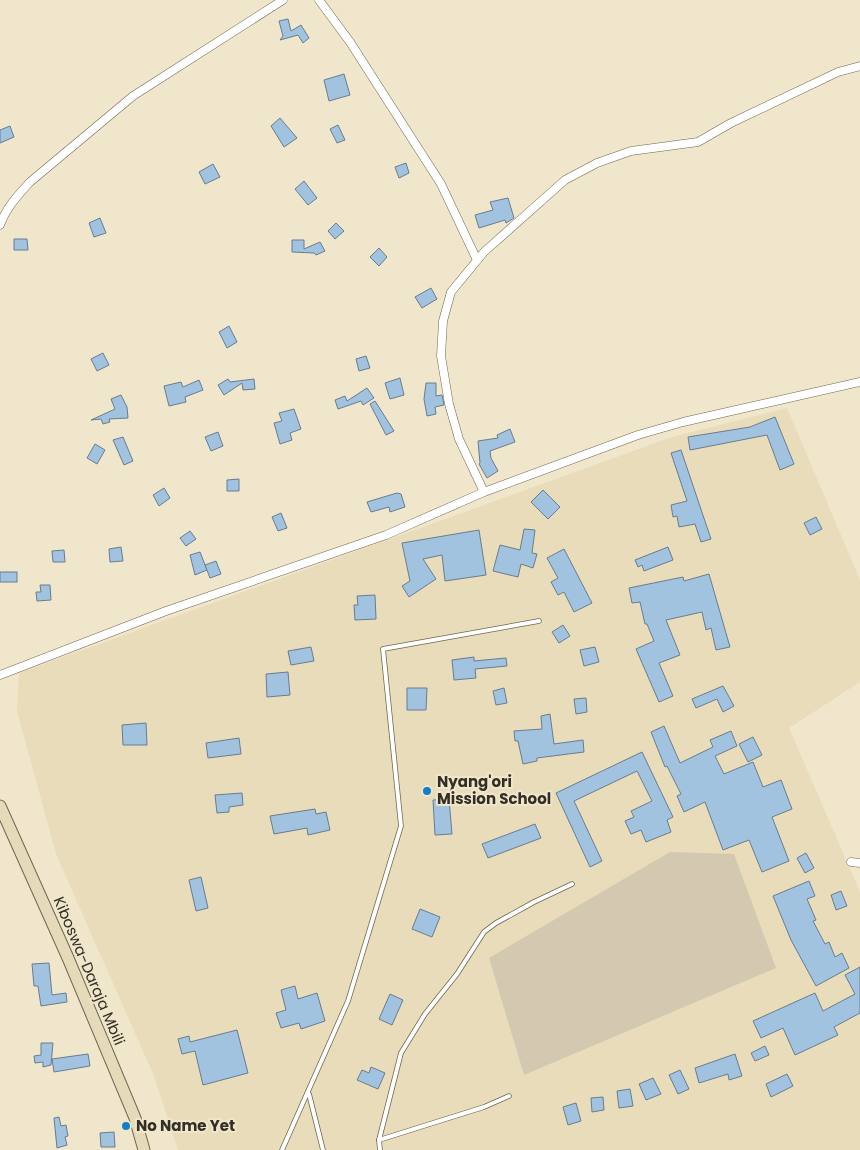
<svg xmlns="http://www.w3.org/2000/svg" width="860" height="1150" font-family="Poppins,sans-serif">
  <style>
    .built { fill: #e9dcba }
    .grass { fill: #d2c9b0 }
    .building { fill: #a2c3e0; stroke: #687c8f }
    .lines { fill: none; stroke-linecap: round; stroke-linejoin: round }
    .service-casing { stroke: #6e664e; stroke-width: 5.5 }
    .minor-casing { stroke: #6e664e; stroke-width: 9 }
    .secondary-casing { stroke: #6e664e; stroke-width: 13 }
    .service { stroke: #fff; stroke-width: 4 }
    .minor { stroke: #fff; stroke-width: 8 }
    .secondary { stroke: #e5dbbb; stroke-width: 11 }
    .poi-dot { fill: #0f80c9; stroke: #f0e6cb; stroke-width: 2 }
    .labels { text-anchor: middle; stroke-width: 4; stroke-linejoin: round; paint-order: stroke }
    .poi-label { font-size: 15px; font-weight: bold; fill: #332f25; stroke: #f0e6cb; text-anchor: start }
    .street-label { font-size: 15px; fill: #332f25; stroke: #f0e6cb }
  </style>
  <rect width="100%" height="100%" fill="#f0e6cb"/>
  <!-- built -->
  <path class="built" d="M787,408L860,580V682L789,728L860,892V1150H178L154,1076L56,854L17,711L19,673L672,437Z"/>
  <!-- grass -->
  <path class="grass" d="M670,852L734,854L776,968L524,1075L489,958Z"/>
  <!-- building -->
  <g class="building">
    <path d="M288,19L291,31L301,25L309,38L303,43L298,35L280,40L283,36L279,21Z"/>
    <path d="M344,74L350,95L329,101L324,80Z"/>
    <path d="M280,118L297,138L284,147L271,126Z"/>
    <path d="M338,125L345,140L337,143L330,129Z"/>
    <path d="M10,126L14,137L0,143V130Z"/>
    <path d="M406,163L409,173L399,178L395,167Z"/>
    <path d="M213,164L220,177L205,184L199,172Z"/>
    <path d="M304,181L317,198L308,205L295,189Z"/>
    <path d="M508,198L514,218L506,223L505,220L479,228L475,215L493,210L490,202Z"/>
    <path d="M100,218L106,233L94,237L89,223Z"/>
    <path d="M336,223L344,231L335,239L328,231Z"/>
    <path d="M14,239H27L28,250H14Z"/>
    <path d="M292,240H304V249L320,242L325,251L316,255L314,253L292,252Z"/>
    <path d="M379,248L387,257L379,266L370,257Z"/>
    <path d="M431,288L437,299L422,308L415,297Z"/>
    <path d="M229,326L237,342L227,348L219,332Z"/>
    <path d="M103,353L109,365L97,371L91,359Z"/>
    <path d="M366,356L370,368L359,371L356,359Z"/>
    <path d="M400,378L404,395L390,399L385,383Z"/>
    <path d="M228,379L230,382L254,379L255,389L243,390L242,383L224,395L218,385Z"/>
    <path d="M199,380L203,390L185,397L186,402L169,406L164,386L181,382L183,387Z"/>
    <path d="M426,383H436V396L442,395L444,405L435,407L436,414L427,416L424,399Z"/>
    <path d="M367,388L374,398L363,405L361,401L338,409L335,400L345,396L347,401Z"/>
    <path d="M121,395L127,407L128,418L109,419L110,422L103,424L101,419L91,420L115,409L111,399Z"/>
    <path d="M375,401L394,431L386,435L370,404Z"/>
    <path d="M294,409L301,429L290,433L292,440L280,444L274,423L282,421L279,413Z"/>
    <path d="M775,417L794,464L780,470L767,435L690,450L688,437L750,427Z"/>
    <path d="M510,429L515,442L490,451L491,458L498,471L487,478L479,464L480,463L478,441L498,438L497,435Z"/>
    <path d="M218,432L223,446L211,451L205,437Z"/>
    <path d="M123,437L133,461L124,465L113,440Z"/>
    <path d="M95,444L105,450L97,464L87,458Z"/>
    <path d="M681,450L711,539L701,542L695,524L679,527L677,516L673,517L671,505L687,501L671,453Z"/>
    <path d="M239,479V491H227V480Z"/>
    <path d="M164,488L170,498L159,506L153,495Z"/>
    <path d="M543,490L560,507L548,519L531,502Z"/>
    <path d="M397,493L401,494L405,507L390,512L389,507L371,512L367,502Z"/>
    <path d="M281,513L287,528L278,531L272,517Z"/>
    <path d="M816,517L822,529L810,535L804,523Z"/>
    <path d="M524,529L535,530L532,553L537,554L533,568L521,564L518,577L493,571L500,545L520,550Z"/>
    <path d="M479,530L486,575L445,581L442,555L423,559L436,579L409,597L402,586L410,581L402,543Z"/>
    <path d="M190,531L196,539L186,546L180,538Z"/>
    <path d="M121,547L123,561L110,562L109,549Z"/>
    <path d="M668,547L673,560L644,571L642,565L638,567L635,560Z"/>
    <path d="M564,549L592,603L574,612L564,592L558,595L551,582L558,578L547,558Z"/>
    <path d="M64,550L65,562H53L52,551Z"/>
    <path d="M200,552L207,570L195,575L190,555Z"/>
    <path d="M216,561L221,574L210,578L205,565Z"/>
    <rect x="0" y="572" width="17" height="10"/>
    <path d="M709,574L730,647L716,650L711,628L706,630L702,612L666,620L680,655L659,663L673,696L659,702L636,649L654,641L647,624H645L640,602L632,603L629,588L683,577L684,581Z"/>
    <path d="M40,585H50L51,600L37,601L36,592H41Z"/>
    <path d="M375,595L376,619L355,620L354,605H358L357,596Z"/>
    <path d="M563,625L570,636L559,643L552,632Z"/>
    <path d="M311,647L314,661L291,665L288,651Z"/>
    <path d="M595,647L599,662L584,666L580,650Z"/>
    <path d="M474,657V661L506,658L507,666L475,669L476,678L454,680L452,660Z"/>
    <path d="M288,672L290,695L267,697L266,674Z"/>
    <path d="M723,686L734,706L723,712L717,699L696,708L692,699Z"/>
    <path d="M407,688H427L426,710H407Z"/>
    <path d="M504,688L507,703L496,705L493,691Z"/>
    <path d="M586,698L587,712L576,714L574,699Z"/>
    <path d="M550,714L554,744L583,740L584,752L537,758V761L523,764L518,741H515L514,731L542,729L541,716Z"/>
    <path d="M146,723L147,745H123L122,725Z"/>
    <path d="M664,726L680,763L713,747L710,740L731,731L737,746L715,756L724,774L753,762L763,787L781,780L792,809L772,817L789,861L762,872L749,840L723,850L705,802L684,812L677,796L681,794L667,766L665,767L651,732Z"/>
    <path d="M753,737L762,755L748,762L739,744Z"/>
    <path d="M239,738L241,754L208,758L206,743Z"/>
    <path d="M642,752L673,817L667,820L671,832L646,842L641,830L631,834L625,821L634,817L631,811L652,801L637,771L574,801L602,861L590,867L556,793Z"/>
    <path d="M242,793L243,805L229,807V812L217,813L215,795Z"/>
    <path d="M449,799L452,834L435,835L433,800Z"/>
    <path d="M315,809L316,814L326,812L330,830L308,835L307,828L274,834L270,816Z"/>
    <path d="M535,824L541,838L488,858L482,844Z"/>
    <path d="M806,853L814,868L805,873L797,858Z"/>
    <path d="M201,877L208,908L196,911L189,880Z"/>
    <path d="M809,881L815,896L807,899L816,920L813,921L825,944L829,942L835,957L842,953L849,968L816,986L791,940L773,896Z"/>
    <path d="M841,891L847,906L836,910L831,895Z"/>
    <path d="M420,909L440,917L432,937L412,929Z"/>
    <path d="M49,963L52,995L66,993L67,1002L41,1006L38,986H34L32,964Z"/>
    <path d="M860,967V1013L834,1027L838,1035L795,1055L783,1028L761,1038L753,1021L815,993L823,1011L855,994L845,975Z"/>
    <path d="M295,986L298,999L317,993L325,1021L301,1029L299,1023L281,1028L276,1013L286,1010L281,990Z"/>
    <path d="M390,994L403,1000L392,1025L379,1019Z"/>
    <path d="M237,1030L248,1073L203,1085L195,1051L182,1054L178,1039L189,1036L190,1042Z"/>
    <path d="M41,1043H53L51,1065L43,1067V1062L35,1063L34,1056L41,1055Z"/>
    <path d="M765,1046L769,1055L755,1061L751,1053Z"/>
    <path d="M88,1054L90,1066L54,1072L52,1059Z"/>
    <path d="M735,1054L742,1076L729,1080L728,1074L699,1083L695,1068Z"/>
    <path d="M371,1067L385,1073L378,1089L357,1080L362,1070L369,1073Z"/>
    <path d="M680,1070L689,1089L678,1094L669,1075Z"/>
    <path d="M787,1074L793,1086L771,1097L766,1084Z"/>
    <path d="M653,1078L661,1094L646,1100L639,1084Z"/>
    <path d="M630,1089L633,1106L619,1108L617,1091Z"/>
    <path d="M603,1097L604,1110L592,1112L591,1098Z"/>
    <path d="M576,1103L581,1121L568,1125L563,1107Z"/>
    <path d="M59,1117L61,1126L66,1125L68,1136L65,1137L67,1145L57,1148L54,1118Z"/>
    <path d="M114,1132L115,1147H101L100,1133Z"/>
  </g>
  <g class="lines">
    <defs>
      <g id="service">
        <path d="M309,1094L323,1150"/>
        <path d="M379,1140L484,1107L509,1096"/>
        <path d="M282,1150L348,1001L401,826L383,649L539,621"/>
        <path d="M380,1150L379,1140L401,1053L425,1014L457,974L484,932L496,923L534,902L572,884"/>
      </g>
      <g id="minor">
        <path d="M319,0L350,42L441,184L477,260"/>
        <path d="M0,225C6,208 18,195 30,182L133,96L283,0"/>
        <path d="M484,492L459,439L449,404L441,356L443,321L451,292L484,252L565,180L597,163L631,151L698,142L731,123L838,72L860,66"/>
        <path d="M0,675L166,611L386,535L484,492L638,435L683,422L860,382"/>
        <path d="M851,862L860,863"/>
      </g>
      <path id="secondary" d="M0,806L68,958L135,1118L144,1150"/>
    </defs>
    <!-- service casing -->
    <use href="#service" class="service-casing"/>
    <!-- minor casing -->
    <use href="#minor" class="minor-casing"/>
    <!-- secondary casing -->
    <use href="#secondary" class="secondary-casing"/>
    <!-- service -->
    <use href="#service" class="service"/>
    <!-- minor -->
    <use href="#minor" class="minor"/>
    <!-- secondary -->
    <use href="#secondary" class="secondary"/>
  </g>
  <!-- markers -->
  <g class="poi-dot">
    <circle cx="427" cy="791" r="5"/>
    <circle cx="126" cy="1126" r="5"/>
  </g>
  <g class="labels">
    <!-- poi labels -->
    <g class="poi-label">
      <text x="437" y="787">Nyang'ori<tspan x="437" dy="17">Mission School</tspan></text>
      <text x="136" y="1131">No Name Yet</text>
    </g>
    <!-- street labels -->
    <g class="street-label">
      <text transform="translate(89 971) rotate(67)" y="5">Kiboswa-Daraja Mbili</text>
    </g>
  </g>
</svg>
